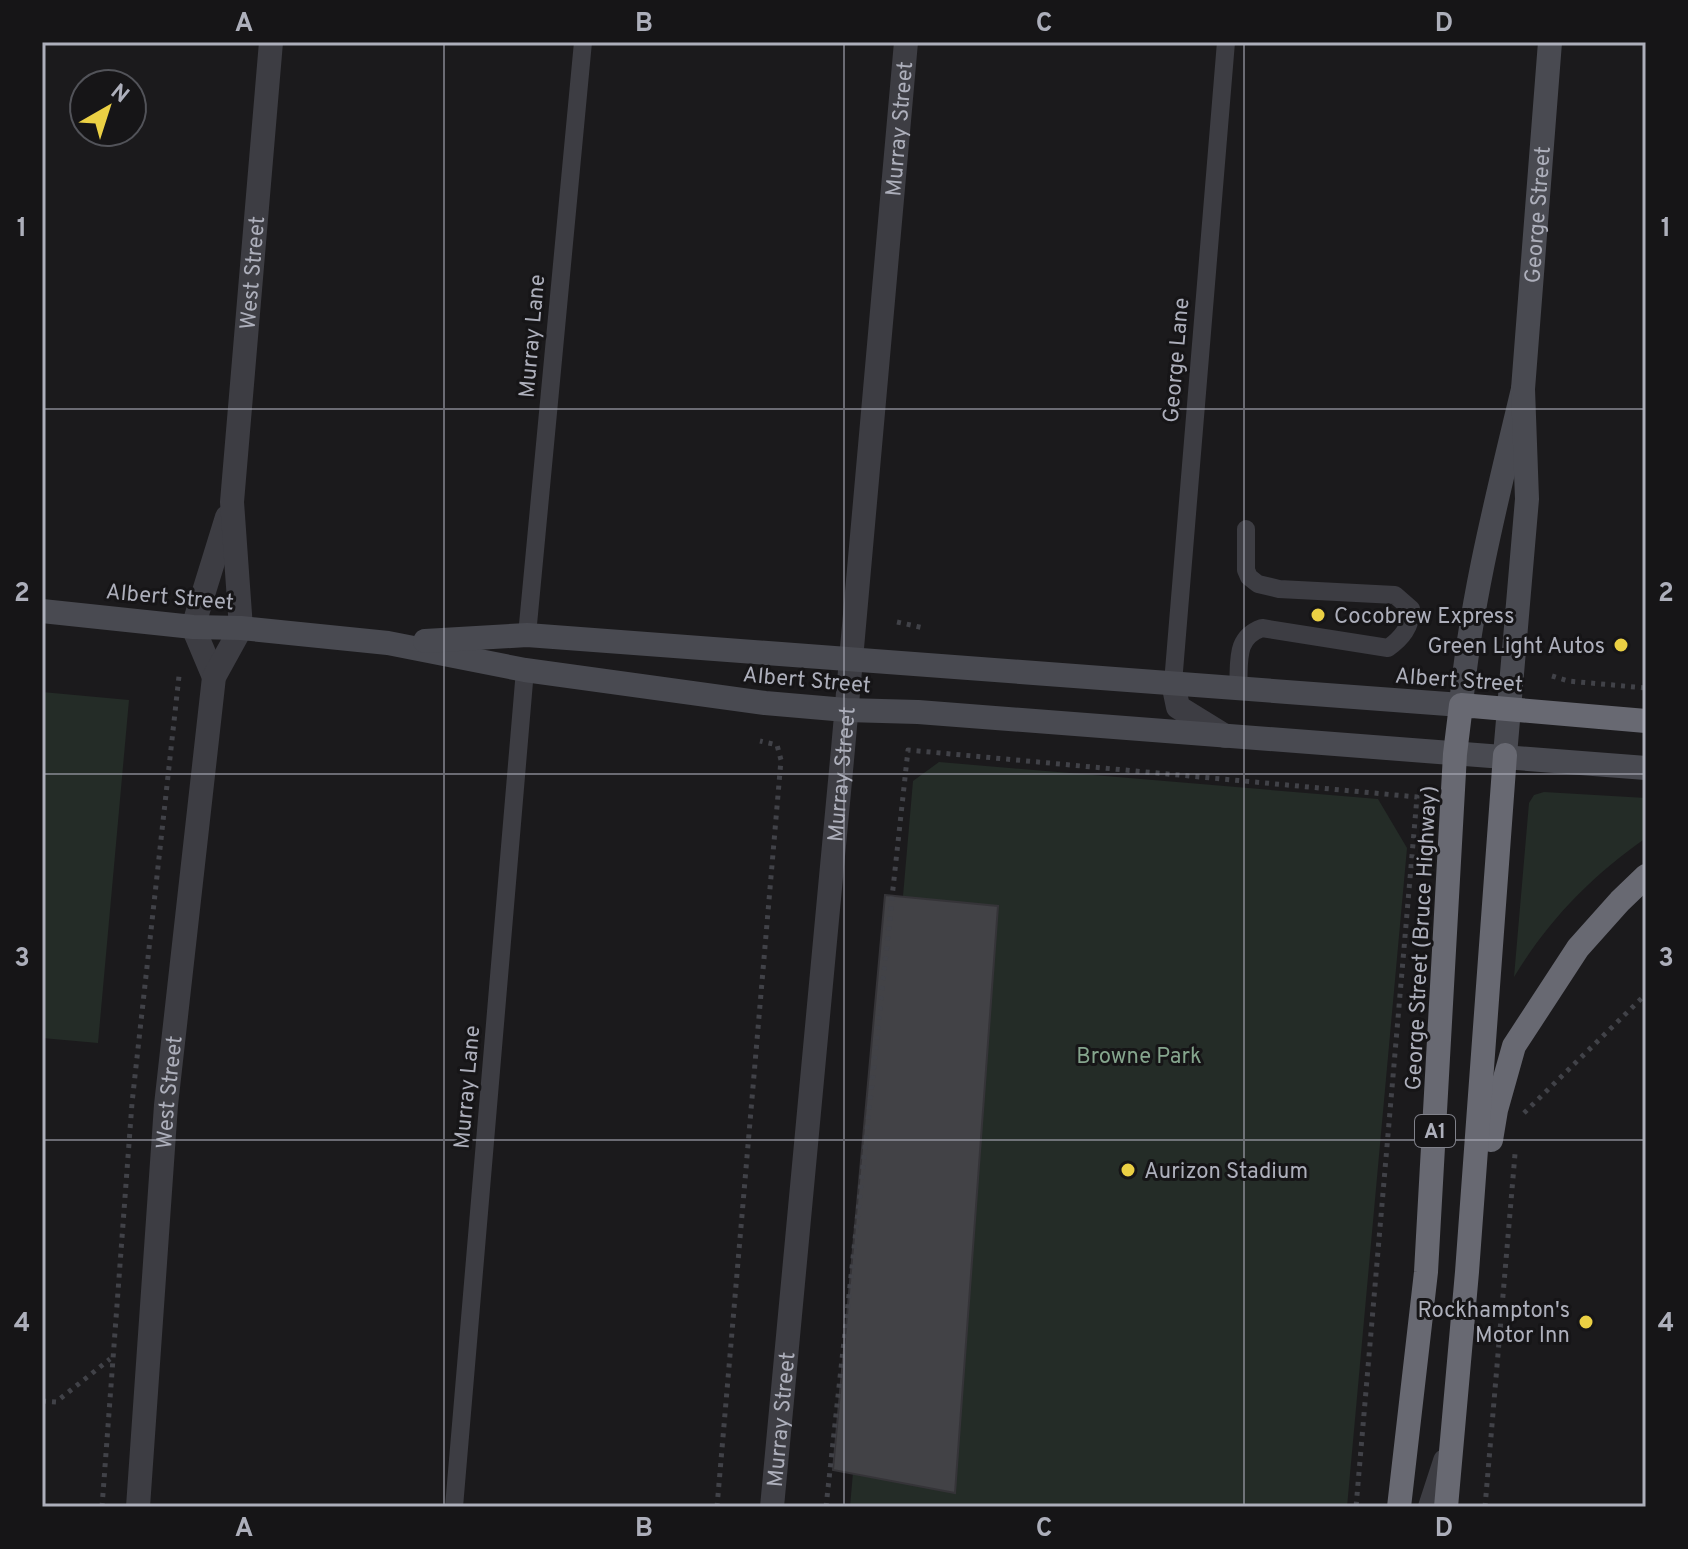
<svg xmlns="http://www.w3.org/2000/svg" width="1688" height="1549" font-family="Overpass,sans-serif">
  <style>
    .green { fill: #242c27 }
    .building { fill: #424246; stroke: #353438; stroke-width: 2 }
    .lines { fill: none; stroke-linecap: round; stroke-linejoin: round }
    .path { stroke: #414248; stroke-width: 5; stroke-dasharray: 4 6; stroke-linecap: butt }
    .lane { stroke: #3d3d43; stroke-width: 18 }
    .street { stroke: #3d3d43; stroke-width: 24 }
    .secondary { stroke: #494a51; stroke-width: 24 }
    .highway { stroke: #686972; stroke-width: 24 }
    .grid { fill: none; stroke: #adafbb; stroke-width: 2; stroke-opacity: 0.55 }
    .poi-dot { fill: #ebd044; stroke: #161517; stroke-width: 3 }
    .labels { text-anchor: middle; stroke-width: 6; stroke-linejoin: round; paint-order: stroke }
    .shield { fill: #161517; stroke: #80818a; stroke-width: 2 }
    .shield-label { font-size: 20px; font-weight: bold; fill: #adafbb }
    .street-label { font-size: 22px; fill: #adafbb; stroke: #161517 }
    .poi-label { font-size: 22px; fill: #adafbb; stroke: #161517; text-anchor: start }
    .park-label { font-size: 22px; fill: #85a58d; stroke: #161517 }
    .neatline { fill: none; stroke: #adafbb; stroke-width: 3 }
    .grid-label { font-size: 26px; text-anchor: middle; font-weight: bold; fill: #adafbb }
  </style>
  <rect width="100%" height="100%" fill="#1b1a1c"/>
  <!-- green -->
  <g class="green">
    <path d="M42,692L129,700L98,1043L42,1038Z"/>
    <path d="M939,762L1378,799L1407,848L1347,1507H850L913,781Z"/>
    <path d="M1544,792L1646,798V838C1591,876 1548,921 1514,977L1529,803L1534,795Z"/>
  </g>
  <!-- building -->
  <path class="building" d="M885,895L998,906L955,1493L833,1470Z"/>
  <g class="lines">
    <!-- path -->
    <g class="path">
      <path d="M897,622L924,628"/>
      <path d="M1552,676L1568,681L1646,688"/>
      <path d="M1524,1113L1646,994"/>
      <path d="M42,1401L56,1402L110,1359"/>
      <path d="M102,1507L132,1103L179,676"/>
      <path d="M717,1507L781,760L777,745L760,741"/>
      <path d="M826,1507L908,750L1417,797L1356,1507"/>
      <path d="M1485,1507L1515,1154"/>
    </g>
    <!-- lane -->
    <g class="lane">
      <path d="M527,635L583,42"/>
      <path d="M1173,683L1226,42"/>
      <path d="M1238,688C1240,662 1234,638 1262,628L1388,648C1402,638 1411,627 1411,609L1395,595L1279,589L1258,584L1249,577L1246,570V529"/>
      <path d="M454,1507L525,670"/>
    </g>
    <!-- street -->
    <g class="street">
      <path d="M214,677L193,627L227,517"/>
      <path d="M1173,683L1178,707L1225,736"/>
      <path id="s1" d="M138,1507L166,1105L214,677L241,628L232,502L271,42"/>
      <path id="s2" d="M772,1507L843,749L906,42"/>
      <path d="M1430,1507L1445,1461"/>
    </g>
    <!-- secondary -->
    <g class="secondary">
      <path d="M42,611L193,627L241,628L388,643L525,670L765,703L846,710L918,712L1646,768"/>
      <path d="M425,641L527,635L1461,705C1471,598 1498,494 1523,389"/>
      <path id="s3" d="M1505,755L1527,499L1523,389L1550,42"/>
    </g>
    <!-- highway -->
    <g class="highway">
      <path d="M1491,1140L1496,1110L1514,1046L1578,948L1620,901L1646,876"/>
      <path d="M1399,1507L1426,1272L1455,754L1461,705L1646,721"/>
      <path d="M1446,1507L1467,1272L1505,755"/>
    </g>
  </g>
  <!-- grid -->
  <path class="grid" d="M444,42V1507M844,42V1507M1244,42V1507M42,409H1646M42,774H1646M42,1140H1646"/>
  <!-- markers -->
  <g class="poi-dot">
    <circle cx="1318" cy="615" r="8"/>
    <circle cx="1621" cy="645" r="8"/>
    <circle cx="1128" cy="1170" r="8"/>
    <circle cx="1586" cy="1322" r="8"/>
  </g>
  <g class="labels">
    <!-- shield labels -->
    <rect class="shield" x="1415" y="1115" width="40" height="32" rx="6"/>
    <g class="shield-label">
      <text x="1435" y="1138">A1</text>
    </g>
    <!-- street labels -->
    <g class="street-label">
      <text dy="8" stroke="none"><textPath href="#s2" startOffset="1384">Murray Street</textPath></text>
      <text dy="8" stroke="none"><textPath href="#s3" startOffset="542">George Street</textPath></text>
      <text dy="8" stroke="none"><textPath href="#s1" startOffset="1246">West Street</textPath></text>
      <text transform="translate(531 336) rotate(-85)" y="8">Murray Lane</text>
      <text transform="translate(1175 360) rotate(-85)" y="8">George Lane</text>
      <text transform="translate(170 596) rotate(5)" y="8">Albert Street</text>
      <text transform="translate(807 679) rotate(5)" y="8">Albert Street</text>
      <text transform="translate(1459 679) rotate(4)" y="8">Albert Street</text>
      <text dy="8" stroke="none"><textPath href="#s2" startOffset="736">Murray Street</textPath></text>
      <text transform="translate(1420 938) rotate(-87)" y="8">George Street (Bruce Highway)</text>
      <text transform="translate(466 1087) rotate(-85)" y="8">Murray Lane</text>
      <text dy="8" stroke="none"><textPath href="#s1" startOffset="416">West Street</textPath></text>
      <text dy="8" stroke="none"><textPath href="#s2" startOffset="88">Murray Street</textPath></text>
    </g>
    <!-- poi labels -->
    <g class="poi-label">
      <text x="1334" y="623">Cocobrew Express</text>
      <text x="1605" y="653" text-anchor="end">Green Light Autos</text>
      <text x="1144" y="1178">Aurizon Stadium</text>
      <text x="1570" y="1317" text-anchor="end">Rockhampton's<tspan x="1570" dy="25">Motor Inn</tspan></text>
    </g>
    <!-- park labels -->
    <g class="park-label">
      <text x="1139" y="1063">Browne Park</text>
    </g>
  </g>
  <!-- border -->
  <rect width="1688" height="1549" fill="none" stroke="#161517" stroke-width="88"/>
  <!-- north arrow -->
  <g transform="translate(108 108) rotate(39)"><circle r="38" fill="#161517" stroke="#525359" stroke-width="2"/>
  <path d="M0-6L14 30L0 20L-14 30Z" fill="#ebd044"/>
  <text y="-12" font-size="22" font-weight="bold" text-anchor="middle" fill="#adafbb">N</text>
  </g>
  <rect x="44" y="44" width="1600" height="1461" class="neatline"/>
  <g class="grid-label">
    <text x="244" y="31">A</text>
    <text x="644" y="31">B</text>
    <text x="1044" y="31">C</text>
    <text x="1444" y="31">D</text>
    <text x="22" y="236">1</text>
    <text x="1666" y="236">1</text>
    <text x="22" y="601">2</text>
    <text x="1666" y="601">2</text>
    <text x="22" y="966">3</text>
    <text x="1666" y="966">3</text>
    <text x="22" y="1331">4</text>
    <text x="1666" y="1331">4</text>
    <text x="244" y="1536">A</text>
    <text x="644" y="1536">B</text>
    <text x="1044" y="1536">C</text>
    <text x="1444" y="1536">D</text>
  </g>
</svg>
